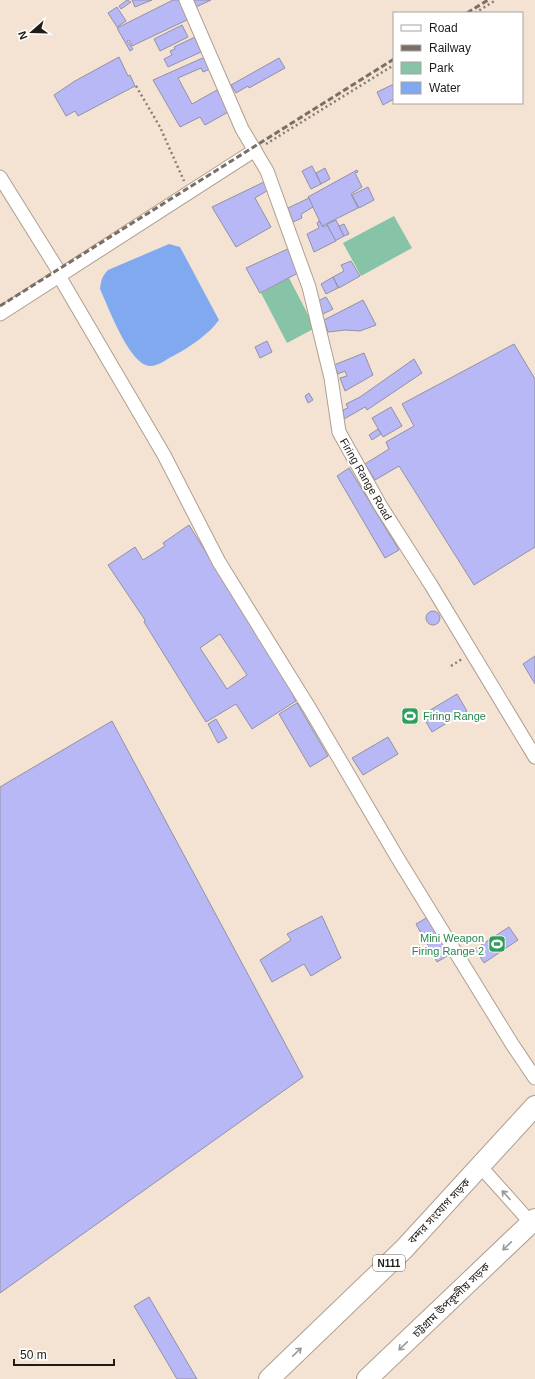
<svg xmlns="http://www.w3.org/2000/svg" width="535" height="1379" font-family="Helvetica,'Noto Sans Bengali',sans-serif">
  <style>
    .green { fill: #86c3a7 }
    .water { fill: #81a9ef }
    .building { fill: #b9b8f7; stroke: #9191a5; fill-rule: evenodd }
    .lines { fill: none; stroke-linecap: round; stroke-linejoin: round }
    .minor-casing { stroke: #af9f90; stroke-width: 15 }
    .highway-casing { stroke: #af9f90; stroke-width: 22 }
    .path { stroke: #887d72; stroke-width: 2.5; stroke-dasharray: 2 3; stroke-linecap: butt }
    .minor { stroke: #fff; stroke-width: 13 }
    .highway { stroke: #fff; stroke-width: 20 }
    .rail { stroke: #7a6f65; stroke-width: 3; stroke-dasharray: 6 3; stroke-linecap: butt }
    .oneway { stroke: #9b9896 }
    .labels { text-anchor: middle; stroke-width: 4; stroke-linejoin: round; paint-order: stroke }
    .shield { fill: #fff; stroke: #645f5b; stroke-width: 1 }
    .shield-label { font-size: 10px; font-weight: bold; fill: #211b15 }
    .street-label { font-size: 11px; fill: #211b15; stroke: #fff }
    .leisure-label { font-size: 11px; fill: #27864d; stroke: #fff; text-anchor: start }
  </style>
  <rect width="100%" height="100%" fill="#f4e3d3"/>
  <!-- green -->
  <g class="green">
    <path d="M394,216L412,248L361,276L343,243Z"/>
    <path d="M289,278L315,328L287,343L261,293Z"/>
  </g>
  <!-- water -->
  <path class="water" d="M169,244L180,247L219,320C208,335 190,347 173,356C167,359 158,366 151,366C130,367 108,306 100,289C101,281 102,276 108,270Z"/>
  <!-- building -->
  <g class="building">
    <path d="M127,0L131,2L121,9L119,6Z"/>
    <path d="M132,0H152L135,7Z"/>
    <path d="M173,0H181L189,19L132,46L129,40L127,41L133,49L130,51L117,28Z"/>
    <path d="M193,0H211L196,7Z"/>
    <path d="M117,7L126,21L117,27L108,13Z"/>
    <path d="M182,25L188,37L160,51L154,39Z"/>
    <path d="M195,37L201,52L168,67L164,59L172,55L170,51L175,49L174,47Z"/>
    <path d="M119,57L128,76L130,75L135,86L78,116L75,111L66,116L54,95L75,81Z"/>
    <path d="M205,57L210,69L203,72L201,68L178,78L192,104L217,90L230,111L205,125L200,117L180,127L153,80Z"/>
    <path d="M279,58L285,68L249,88L248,86L236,93L231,85Z"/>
    <path d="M394,84V99L383,105L377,92Z"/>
    <path d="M312,166L321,184L311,189L302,171Z"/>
    <path d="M325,168L330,179L321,184L316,173Z"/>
    <path d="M357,170L358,172L355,173L362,187L351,194L358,208L322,226L308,197Z"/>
    <path d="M266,181L270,189L255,198L271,227L236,247L212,207Z"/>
    <path d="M368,187L374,200L359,208L352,195Z"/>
    <path d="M309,198L313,207L303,213L301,215L302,218L293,222L288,208Z"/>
    <path d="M336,220L344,236L335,241L327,224Z"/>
    <path d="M319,221L323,227L327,225L336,241L314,252L307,234L319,228L317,223Z"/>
    <path d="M344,224L349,234L344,236L339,226Z"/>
    <path d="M292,247L300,272L260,293L246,268Z"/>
    <path d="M351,261L360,276L339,288L333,277L344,271L341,265Z"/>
    <path d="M333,277L338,288L326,294L321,284Z"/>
    <path d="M326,297L333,309L323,314L318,301Z"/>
    <path d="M363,300L376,325L360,331L345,330L328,332L324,320Z"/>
    <path d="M267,341L272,352L260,358L255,347Z"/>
    <path d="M514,344L535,379V547L474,585L399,466L375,480L365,464L389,449L386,442L414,426L402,404Z"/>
    <path d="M364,353L373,375L345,391L340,378L347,376L345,371L338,374L334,365Z"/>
    <path d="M414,359L422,373L367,410L365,407L344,419L343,410L348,408L346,404L360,397Z"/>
    <path d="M309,393L313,400L308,403L305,396Z"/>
    <path d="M391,407L402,426L383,437L372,418Z"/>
    <path d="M378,429L381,434L372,440L369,435Z"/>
    <path d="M349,468L399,550L385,558L337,476Z"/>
    <path d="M189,525L285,680L296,701L252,729L236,704L206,722L144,622L145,620L108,565L135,547L143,560L165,546L163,543ZM220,634L247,675L227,689L200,648Z"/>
    <circle cx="433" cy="618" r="7"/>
    <path d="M535,656V684L523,664Z"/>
    <path d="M457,694L467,711L432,732L422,715Z"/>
    <path d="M297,703L328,756L310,767L279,714Z"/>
    <path d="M216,719L227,738L218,743L208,724Z"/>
    <path d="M112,721L303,1077L0,1293V787Z"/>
    <path d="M388,737L398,754L363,775L352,758Z"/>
    <path d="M322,916L341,958L311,976L304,964L272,982L260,960L291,940L287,934Z"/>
    <path d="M428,917L449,955L437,962L416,924Z"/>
    <path d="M509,927L518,940L484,963L475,949Z"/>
    <path d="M149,1297L197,1379H177L134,1306Z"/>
  </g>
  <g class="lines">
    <defs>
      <g id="minor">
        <path d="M186,0L242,129L267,171L309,287L331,378L339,432L380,505L431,585L535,757"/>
        <path d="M0,177L58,270L62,281L164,455L219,562L310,709L397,857L512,1044L535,1078"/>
        <path d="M0,314L255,150"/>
        <path d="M480,1166L531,1223"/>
      </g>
      <g id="highway">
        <path d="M269,1379L404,1249L535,1106"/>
        <path d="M367,1379L535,1219"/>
      </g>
    </defs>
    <!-- minor casing -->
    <use href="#minor" class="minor-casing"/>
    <!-- highway casing -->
    <use href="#highway" class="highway-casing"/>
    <!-- path -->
    <g class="path">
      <path d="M475,13L496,0"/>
      <path d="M136,86L160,127L184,181"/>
      <path d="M266,144L394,65"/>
      <path d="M451,666L462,659"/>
    </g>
    <!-- minor -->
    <use href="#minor" class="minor"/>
    <!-- highway -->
    <use href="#highway" class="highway"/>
    <!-- rail -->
    <g class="rail">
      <path d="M467,13L488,0"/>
      <path d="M0,306L394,59"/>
    </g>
  </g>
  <!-- one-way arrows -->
  <defs><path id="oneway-shaft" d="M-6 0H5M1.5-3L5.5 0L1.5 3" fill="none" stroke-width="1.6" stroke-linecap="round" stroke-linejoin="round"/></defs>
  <g class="oneway">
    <use href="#oneway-shaft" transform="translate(506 1195) rotate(-132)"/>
    <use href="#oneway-shaft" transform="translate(507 1246) rotate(136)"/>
    <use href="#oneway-shaft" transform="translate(403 1346) rotate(136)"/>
    <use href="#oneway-shaft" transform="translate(297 1352) rotate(-44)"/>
  </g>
  <!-- icons -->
  <defs>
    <symbol id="stadium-square" viewBox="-11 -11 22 22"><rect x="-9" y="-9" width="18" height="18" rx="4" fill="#2e9e5b" stroke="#fff"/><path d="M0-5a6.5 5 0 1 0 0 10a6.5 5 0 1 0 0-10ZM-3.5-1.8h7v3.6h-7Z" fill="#fff"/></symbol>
  </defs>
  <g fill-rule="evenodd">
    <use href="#stadium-square" x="400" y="706" width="20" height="20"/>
    <use href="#stadium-square" x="487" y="934" width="20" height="20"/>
  </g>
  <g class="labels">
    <!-- shield labels -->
    <rect class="shield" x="373" y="1255" width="32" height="16" rx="3"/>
    <g class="shield-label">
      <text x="389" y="1267">N111</text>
    </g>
    <!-- street labels -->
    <g class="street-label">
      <text transform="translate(366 479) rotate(60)" y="4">Firing Range Road</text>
      <text transform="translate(439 1211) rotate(-47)" y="4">বন্দর সংযোগ সড়ক</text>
      <text transform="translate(451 1300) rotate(-44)" y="4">চট্টগ্রাম উপকূলীয় সড়ক</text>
    </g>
    <!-- leisure labels -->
    <g class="leisure-label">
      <text x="423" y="720">Firing Range</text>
      <text x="484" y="942" text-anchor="end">Mini Weapon<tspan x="484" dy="13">Firing Range 2</tspan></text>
    </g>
  </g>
  <!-- legend -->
  <rect x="393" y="12" width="130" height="92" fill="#ffffff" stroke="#a6a4a1"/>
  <rect x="401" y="25" width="20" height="6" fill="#ffffff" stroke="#a6a4a1"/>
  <text x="429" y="32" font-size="12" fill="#211b15">Road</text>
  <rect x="401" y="45" width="20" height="6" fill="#7a6f65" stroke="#a6a4a1"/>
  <text x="429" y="52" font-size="12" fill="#211b15">Railway</text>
  <rect x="401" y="62" width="20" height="12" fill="#86c3a7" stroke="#a6a4a1"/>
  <text x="429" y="72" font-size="12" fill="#211b15">Park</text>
  <rect x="401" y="82" width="20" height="12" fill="#81a9ef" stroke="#a6a4a1"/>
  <text x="429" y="92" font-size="12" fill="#211b15">Water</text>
  <!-- north arrow -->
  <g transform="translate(32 32) rotate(250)" stroke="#ffffff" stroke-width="3" paint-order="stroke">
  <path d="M0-3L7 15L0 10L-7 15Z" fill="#211b15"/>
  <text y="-6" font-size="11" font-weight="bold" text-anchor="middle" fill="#211b15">N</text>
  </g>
  <!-- scale -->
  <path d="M14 1359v6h100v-6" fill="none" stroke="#211b15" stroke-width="2"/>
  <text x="20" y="1359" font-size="12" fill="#211b15" stroke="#ffffff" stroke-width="3" paint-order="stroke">50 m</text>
</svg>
